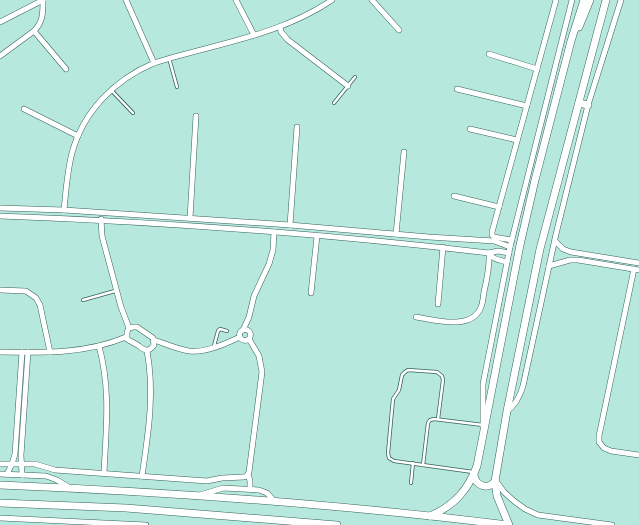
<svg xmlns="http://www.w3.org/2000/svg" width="639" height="525" font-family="Manrope,sans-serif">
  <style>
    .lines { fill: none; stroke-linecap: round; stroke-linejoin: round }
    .service-casing { stroke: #346259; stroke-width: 4 }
    .minor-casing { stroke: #346259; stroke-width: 6 }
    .secondary-casing { stroke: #346259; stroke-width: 8 }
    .service { stroke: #fff; stroke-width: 2.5 }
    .minor { stroke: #fff; stroke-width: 5 }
    .secondary { stroke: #fff; stroke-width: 7 }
  </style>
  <rect width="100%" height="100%" fill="#b7e8de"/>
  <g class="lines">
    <defs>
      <g id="service">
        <path d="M169,58L177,87"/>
        <path d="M112,91L133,113"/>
        <path d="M334,103L355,77"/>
        <path d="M83,300L115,291"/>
        <path d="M214,346L218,331L220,329L227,331"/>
        <path d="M438,419L443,380L442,376L437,372L408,370L405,372L402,375L399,390L393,399L388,453L389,458L394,461L473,472"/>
        <path d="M423,465L428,423L430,420L434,419L483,425"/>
        <path d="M411,483L413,463"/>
      </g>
      <g id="minor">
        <path d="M126,0L154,63"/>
        <path d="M236,0L254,35"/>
        <path d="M372,0L399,30"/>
        <path d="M0,22L43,0"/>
        <path d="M280,27L281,32L288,40L348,86"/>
        <path d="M34,31L66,69"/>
        <path d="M489,54L537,69"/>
        <path d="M0,56L34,31C43,22 43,13 43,0"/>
        <path d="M457,89L527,106"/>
        <path d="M24,109L78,136"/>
        <path d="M470,129L517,140"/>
        <path d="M454,196L499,207"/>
        <path d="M0,208L64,210L290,225L429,237L494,241L510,247"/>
        <path d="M64,210C66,191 67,172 72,153C83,112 114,80 154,63C214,44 279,36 332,0"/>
        <path d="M0,216C163,222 327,234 489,253L498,251L509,253"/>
        <path d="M190,218L196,116"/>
        <path d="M101,219L102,236L121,307L129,328"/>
        <path d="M290,225L297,127"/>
        <path d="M396,234L404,152"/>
        <path d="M512,240L494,237L492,235V232L556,0"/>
        <path d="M555,241L563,249L571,252L639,263"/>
        <path d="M489,253C493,260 500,260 507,262"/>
        <path d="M549,266L570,260H578L639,270"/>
        <path d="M634,269L599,436V442L604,448L611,451L639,455"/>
        <path d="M0,290L26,291L36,298L40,305L50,352"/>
        <path d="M311,293L317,236"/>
        <path d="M438,304L443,247"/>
        <path d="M416,317C434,320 472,331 481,307C483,303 483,297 484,292C487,279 490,266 489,253"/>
        <path d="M133,327H137L153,338L154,345C149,352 145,351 139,346C135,343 131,342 127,339V332L129,328Z"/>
        <circle cx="245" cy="335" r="5.5"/>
        <path d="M243,330L249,317L254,296L269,264L273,250L274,232"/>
        <path d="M154,340C166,344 177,349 189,351C206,353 225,344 240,337"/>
        <path d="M99,346C111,390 106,429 104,473"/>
        <path d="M0,352C42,353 86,354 126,337"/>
        <path d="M507,411C516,405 520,396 523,386L556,234L588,105L621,0"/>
        <path d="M483,427V384L510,247L572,0"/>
        <path d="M0,464H35L55,470L207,481L222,478L244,477L247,476L249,472L262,372L259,356L249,339"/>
        <path d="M0,474L46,476L57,480L70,488"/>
        <path d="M7,474L12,464L15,454L22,352"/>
        <path d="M248,474L250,481V489"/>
        <path d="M22,475L21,455L28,352"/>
        <path d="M142,476C148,435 155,393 147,351"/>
        <path d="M496,481L504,492L514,501L525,509L538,515L612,525"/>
        <path d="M200,495L223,488L259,490L267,493L275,502"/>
        <path d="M0,518L146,525"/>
      </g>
      <g id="secondary">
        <path d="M579,27L590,0"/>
        <path d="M579,103L588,105"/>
        <path d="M474,475L476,481C482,488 490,488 495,481"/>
        <path d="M0,485C169,492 339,504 508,525"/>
        <path d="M0,503L126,508L337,525"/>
        <path d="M430,516C454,506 468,490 477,466L520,245L535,180L571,41L584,0"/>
        <path d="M509,525L497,496L495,481L507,411L540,249L606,0"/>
      </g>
    </defs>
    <!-- service casing -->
    <use href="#service" class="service-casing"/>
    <!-- minor casing -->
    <use href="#minor" class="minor-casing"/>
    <!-- secondary casing -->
    <use href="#secondary" class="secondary-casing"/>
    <!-- service -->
    <use href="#service" class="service"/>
    <!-- minor -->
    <use href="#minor" class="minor"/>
    <!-- secondary -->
    <use href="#secondary" class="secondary"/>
  </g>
</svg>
